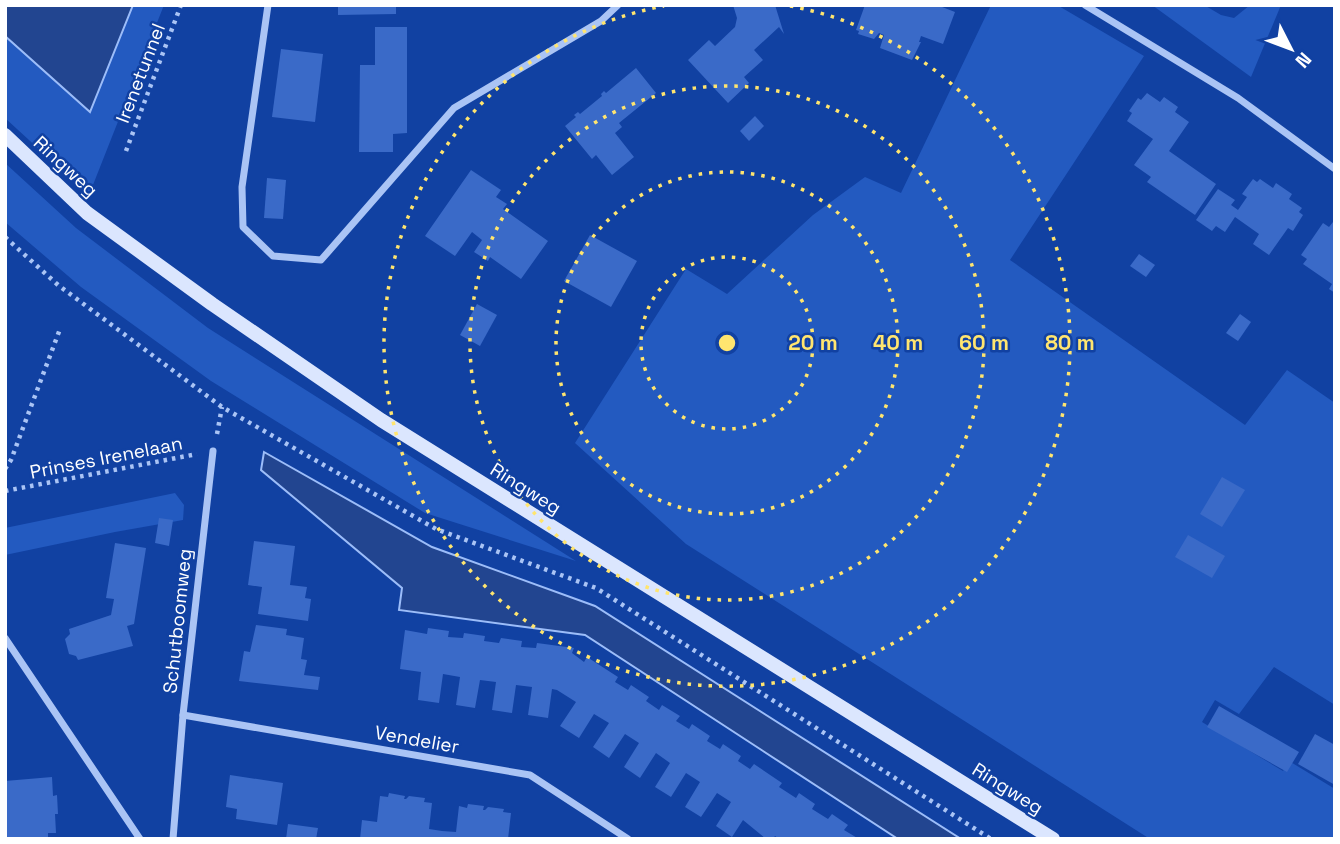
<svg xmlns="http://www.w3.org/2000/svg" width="1340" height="844" font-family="'Space Grotesk',sans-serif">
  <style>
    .green { fill: #235ac0 }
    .water { fill: #224590; stroke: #9cbdf9; stroke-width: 2 }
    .building { fill: #3a6ac8 }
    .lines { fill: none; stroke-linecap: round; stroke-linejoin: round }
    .path { stroke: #aac4f5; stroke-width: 4.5; stroke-dasharray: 3.5 5; stroke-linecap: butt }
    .street { stroke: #aac4f5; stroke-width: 7 }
    .secondary { stroke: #dbe6fe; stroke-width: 14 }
    .ring { fill: none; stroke: #ffe56f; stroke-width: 3.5; stroke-dasharray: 3.5 7 }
    .labels { text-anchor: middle; stroke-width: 5; stroke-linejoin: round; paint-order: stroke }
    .street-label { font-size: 19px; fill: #fff; stroke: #1141a2 }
    .centre { fill: #ffe56f; stroke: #1141a2; stroke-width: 3.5 }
    .ring-label { font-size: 21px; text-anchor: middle; font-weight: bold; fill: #ffe56f; stroke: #1141a2; stroke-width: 5; stroke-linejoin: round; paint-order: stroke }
  </style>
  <rect width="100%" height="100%" fill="#1141a2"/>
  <!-- green -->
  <g class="green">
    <path d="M133,5H164L89,195L5,118V36L90,111Z"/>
    <path d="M991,5H1057L1144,56L1010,260L1245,425L1287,370L1335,403V705L1274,667L1239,714L1215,700L1202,722L1283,771L1289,761L1335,789V839H1150L686,544L575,443L686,269L727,294L813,215L865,177L901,193Z"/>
    <path d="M1152,5H1204L1221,15L1234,18L1250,5H1281L1251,77Z"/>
    <path d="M5,163L76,228L208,328L576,561L425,513L211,381L81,287L5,222Z"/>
    <path d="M175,493L184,505L183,520L115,532L5,555V528Z"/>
  </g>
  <!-- water -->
  <g class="water">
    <path d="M5,5H133L90,112L5,36Z"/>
    <path d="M264,452L432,547L595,606L961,839H898L585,635L399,610L402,588L261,470Z"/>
  </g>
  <!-- building -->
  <g class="building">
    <path d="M338,5H396V14L338,15Z"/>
    <path d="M733,5H775L784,34L779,27L754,50L763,60L744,77L749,83L728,103L688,60L709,40L715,46L735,27L737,18Z"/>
    <path d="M865,5H937L955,12L943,44L921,36L919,42H921L912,60L880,48L884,35L879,33L874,39L858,34L859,31L856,30Z"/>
    <path d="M375,27H407V133L393,134V152H359L360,65H375Z"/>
    <path d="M281,49L323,54L315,122L272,117Z"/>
    <path d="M636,68L656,93L619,123L622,127L615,133L634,157L612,175L596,155L592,159L565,126L576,117L574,115L578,112L580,114L602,96L601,94L604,91L606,93Z"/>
    <path d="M1147,93L1160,102L1164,97L1178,107L1175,112L1189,122L1169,151L1216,184L1195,215L1147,182L1151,177L1134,165L1153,139L1127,121L1132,113L1129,111L1138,98L1141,100Z"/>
    <path d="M755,116L764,126L749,141L740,131Z"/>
    <path d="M471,170L501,190L496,197L507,204L503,209L548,241L521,279L490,257L488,261L474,252L482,240L472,232L455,256L425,236Z"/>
    <path d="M267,178L286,180L283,219L264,218Z"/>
    <path d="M1253,179L1257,182L1260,179L1273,188L1276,183L1292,194L1289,199L1302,208L1299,212L1303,215L1293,231L1288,228L1269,255L1253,244L1259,234L1235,217L1225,232L1216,226L1212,231L1196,220L1218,189L1235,200L1231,205L1238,210L1247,197L1242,194Z"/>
    <path d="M1333,222L1335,224V293L1329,289L1332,284L1303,264L1307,259L1301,255L1323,223L1329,227Z"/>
    <path d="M590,235L637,261L611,307L564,281Z"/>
    <path d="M1139,254L1155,265L1146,277L1130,266Z"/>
    <path d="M477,304L497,315L480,346L460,335Z"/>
    <path d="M1240,314L1251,322L1238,341L1226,333Z"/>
    <path d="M1222,477L1245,490L1222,527L1200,514Z"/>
    <path d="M159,518L173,520L169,546L155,543Z"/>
    <path d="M1188,535L1225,556L1212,578L1175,557Z"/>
    <path d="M254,541L295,546L290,585L307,587L305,598L311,599L308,621L258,614L262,587L248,585Z"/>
    <path d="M115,543L146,548L134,624L127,626L133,646L78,660L76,656L69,654L65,639L70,634L69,629L111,615L114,599L106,598Z"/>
    <path d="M256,625L287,629L286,635L304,638L301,659L307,660L304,675L320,677L318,690L239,681L244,651L250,652Z"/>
    <path d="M428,628L449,631L448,637L463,638L464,633L485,636L484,641L499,643L501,638L522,641L521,647L536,648L537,643L574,648L572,653L584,662L587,657L618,677L615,682L628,690L631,685L649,697L646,701L659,710L662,705L680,716L676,721L689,729L692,724L710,736L707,741L720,749L723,744L741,756L738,761L750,769L754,764L782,783L779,787L796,798L799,793L815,804L812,809L828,819L832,814L848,825L844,830L859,839H779L775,836L773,839H766L743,820L732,837L716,826L731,802L717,793L701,817L685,807L700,782L686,773L671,797L655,787L670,763L656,753L640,778L624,767L639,743L625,734L609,758L593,747L609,723L594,714L579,738L560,726L576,702L557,690L552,689L548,718L528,715L532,687L516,685L512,713L492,710L496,682L480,680L475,708L456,705L460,677L443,674L439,703L418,700L421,672L400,669L405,630L427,634Z"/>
    <path d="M1219,706L1299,752L1287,772L1207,727Z"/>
    <path d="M1315,734L1335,745V785L1298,764Z"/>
    <path d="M230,775L283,783L277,825L236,819L237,809L226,807Z"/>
    <path d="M52,777L53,796L57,795L58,814H55L56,833H48V839H5V781Z"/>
    <path d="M389,793L405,796L404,799H406L409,796L425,798L424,802L432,803L429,829L442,831L456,832L459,806L467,808L468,804L484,806L483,810H485L488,807L504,809L503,812L511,813L508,839H360L362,820L377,822L380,796L388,797Z"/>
    <path d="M288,824L318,828L316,839H286Z"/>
  </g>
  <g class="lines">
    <!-- path -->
    <g class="path">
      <path d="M126,151L181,5"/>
      <path d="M5,237L58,285L222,407L436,529L596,588L991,839"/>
      <path d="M217,434L222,407"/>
      <path d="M5,469L11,460L60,329"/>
      <path d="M5,491L197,454"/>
    </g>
    <!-- street -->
    <g class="street">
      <path d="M268,5L242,187L243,227L273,256L321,260L454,108L601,21L618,5"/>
      <path d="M1085,5L1238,98L1335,169"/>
      <path d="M5,638L140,839"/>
      <path d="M183,715L530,775L628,839"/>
      <path d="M173,839L183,715L213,451"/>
    </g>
    <!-- secondary -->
    <path class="secondary" d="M5,135L87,213L212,304L381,420L1053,839"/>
  </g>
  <!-- distance rings -->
  <g class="ring">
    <circle cx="727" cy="343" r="86"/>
    <circle cx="727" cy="343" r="171"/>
    <circle cx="727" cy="343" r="257"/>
    <path d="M790 6A343 343 0 1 1 664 6"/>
  </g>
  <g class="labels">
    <!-- street labels -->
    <g class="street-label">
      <text transform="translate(140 73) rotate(-69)" y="7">Irenetunnel</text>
      <text transform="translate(66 166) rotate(43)" y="7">Ringweg</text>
      <text transform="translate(106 457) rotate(-11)" y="7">Prinses Irenelaan</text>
      <text transform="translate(526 488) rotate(32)" y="7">Ringweg</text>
      <text transform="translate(177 621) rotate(-84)" y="7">Schutboomweg</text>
      <text transform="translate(417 739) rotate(10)" y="7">Vendelier</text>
      <text transform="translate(1008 788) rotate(32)" y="7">Ringweg</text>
    </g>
  </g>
  <circle cx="727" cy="343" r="10" class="centre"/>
  <g class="ring-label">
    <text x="813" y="350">20 m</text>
    <text x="898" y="350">40 m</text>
    <text x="984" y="350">60 m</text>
    <text x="1070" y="350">80 m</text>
  </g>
  <!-- border -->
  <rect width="1340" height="844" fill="none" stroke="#ffffff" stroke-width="14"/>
  <!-- north arrow -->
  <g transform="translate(1291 49) rotate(132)" stroke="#1141a2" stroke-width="5" paint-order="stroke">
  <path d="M0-5L12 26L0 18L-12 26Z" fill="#ffffff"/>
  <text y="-10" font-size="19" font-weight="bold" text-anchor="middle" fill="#ffffff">N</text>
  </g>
</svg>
